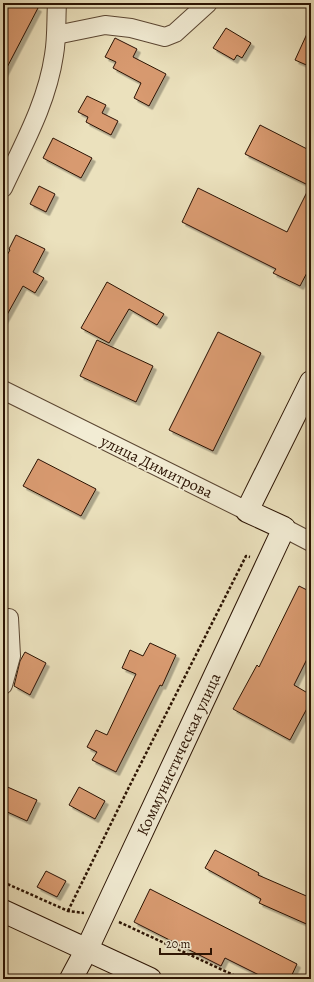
<svg xmlns="http://www.w3.org/2000/svg" width="314" height="982" font-family="Alegreya,serif">
  <style>
    .building { fill: #d89a70; stroke: #2b1303; filter: url(#shadow) }
    .lines { fill: none; stroke-linecap: round; stroke-linejoin: round }
    .street-casing { stroke: #5b4632; stroke-width: 20 }
    .secondary-casing { stroke: #2b1303; stroke-width: 24 }
    .path { stroke: #2b1303; stroke-width: 2.5; stroke-dasharray: 3 2; stroke-linecap: butt }
    .street { stroke: #f2ecd4; stroke-width: 18 }
    .secondary { stroke: #f2ecd4; stroke-width: 22 }
    .labels { text-anchor: middle; stroke-width: 3; stroke-linejoin: round; paint-order: stroke }
    .street-label { font-size: 16px; fill: #2b1303; stroke: #f2ecd4 }
  </style>
  <defs>
    <filter id="shadow"><feDropShadow dx="3.5" dy="3.5" stdDeviation="0" flood-color="#0004"/></filter>
  </defs>
  <rect width="100%" height="100%" fill="#ebe1bd"/>
  <filter id="stains"><feTurbulence type="fractalNoise" baseFrequency=".005" numOctaves="4"/><feColorMatrix values="0 0 0 0 .2 0 0 0 0 .09 0 0 0 0 .02 0 0 0 .5 -.17"/></filter>
  <radialGradient id="worn" r=".72"><stop offset=".6" stop-color="#630" stop-opacity="0"/><stop offset="1" stop-color="#630" stop-opacity=".3"/></radialGradient>
  <!-- building -->
  <g class="building">
    <path d="M9,3H28L38,8L3,75V15Z"/>
    <path d="M311,25V67L295,60Z"/>
    <path d="M226,28L251,43L242,58L237,55L234,60L213,48Z"/>
    <path d="M115,38L137,49L133,57L166,74L149,106L134,98L141,83L113,68L116,62L105,57Z"/>
    <path d="M87,96L106,105L102,113L118,121L111,135L86,122L88,117L78,112Z"/>
    <path d="M260,125L311,151V265L300,286L273,273L276,269L182,222L198,188L287,232L310,186L245,154Z"/>
    <path d="M53,138L92,158L81,178L43,158Z"/>
    <path d="M39,186L55,194L46,212L30,204Z"/>
    <path d="M16,235L45,249L33,272L44,278L35,293L23,286L3,322V262L10,250L9,249Z"/>
    <path d="M107,282L164,314L157,325L129,309L109,343L81,328Z"/>
    <path d="M218,332L261,353L213,451L169,430Z"/>
    <path d="M97,340L153,366L136,402L80,376Z"/>
    <path d="M38,459L96,489L81,516L23,486Z"/>
    <path d="M299,586L311,592V651L294,685L311,695V701L290,740L233,709L257,665L259,667Z"/>
    <path d="M150,643L176,655L162,686L160,685L116,772L92,760L97,752L87,747L96,730L107,735L136,674L122,668L130,650L143,656Z"/>
    <path d="M25,652L46,663L30,695L14,686L20,661Z"/>
    <path d="M3,785L37,800L27,821L3,810Z"/>
    <path d="M79,787L105,801L95,819L69,805Z"/>
    <path d="M215,850L259,873L258,875L311,898V926L259,903L261,899L205,868Z"/>
    <path d="M46,871L66,881L57,897L37,887Z"/>
    <path d="M150,889L297,964L290,979H267L225,958L221,966L134,922Z"/>
  </g>
  <g class="lines">
    <defs>
      <g id="street">
        <path d="M56,35L105,25L131,28L165,37L175,33L208,3"/>
        <path d="M3,188C23,145 47,103 54,55C57,38 56,20 57,3"/>
        <path d="M3,390L247,511"/>
        <path d="M284,528L311,542"/>
        <path d="M3,685L11,656L9,618"/>
      </g>
      <g id="secondary">
        <path d="M3,911L150,979"/>
        <path d="M71,979L87,949L284,528L247,511L311,382"/>
      </g>
    </defs>
    <!-- street casing -->
    <use href="#street" class="street-casing"/>
    <!-- secondary casing -->
    <use href="#secondary" class="secondary-casing"/>
    <!-- path -->
    <g class="path">
      <path d="M3,882L68,911L84,913"/>
      <path d="M68,911L128,789L246,556L250,557"/>
      <path d="M119,922L242,979"/>
      <path d="M3,975L10,979"/>
    </g>
    <!-- street -->
    <use href="#street" class="street"/>
    <!-- secondary -->
    <use href="#secondary" class="secondary"/>
  </g>
  <g class="labels">
    <!-- street labels -->
    <g class="street-label">
      <text transform="translate(157 466) rotate(26)" y="6">улица Димитрова</text>
      <text transform="translate(178 754) rotate(-65)" y="6">Коммунистическая улица</text>
    </g>
  </g>
  <!-- margin -->
  <rect width="314" height="982" fill="none" stroke="#ebe1bd" stroke-width="16"/>
  <rect x="4" y="4" width="306" height="974" fill="none" stroke="#2b1303" stroke-width="2"/>
  <rect x="8" y="8" width="298" height="966" fill="none" stroke="#2b1303"/>
  <!-- scale -->
  <path d="M160 948v6h51v-6" fill="none" stroke="#2b1303" stroke-width="2"/>
  <text x="166" y="948" font-size="12" fill="#2b1303" stroke="#f2ecd4" stroke-width="3" paint-order="stroke">20 m</text>
  <rect width="100%" height="100%" filter="url(#stains)"/>
  <rect width="100%" height="100%" fill="url(#worn)"/>
</svg>
